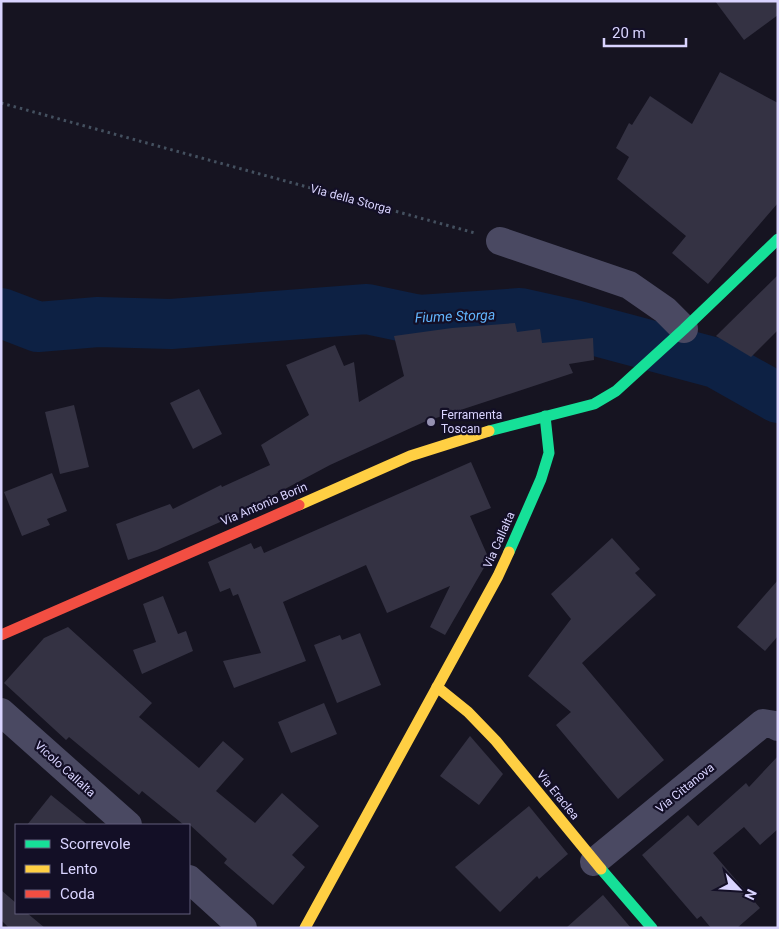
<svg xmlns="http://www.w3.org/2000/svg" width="779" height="929" font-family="Roboto,sans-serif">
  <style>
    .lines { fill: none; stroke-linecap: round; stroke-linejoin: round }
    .river { stroke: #0d2144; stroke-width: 50 }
    .building { fill: #343243 }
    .path { stroke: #44505f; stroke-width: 3; stroke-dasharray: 2.5 4; stroke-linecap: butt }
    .street { stroke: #4a4962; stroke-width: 28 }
    .fast { stroke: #16e098; stroke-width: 11 }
    .slow { stroke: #ffcf43; stroke-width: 11 }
    .jam { stroke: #f24e42; stroke-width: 11 }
    .poi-dot { fill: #9591b1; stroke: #130f26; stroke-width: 2 }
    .labels { text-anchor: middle; stroke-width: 4.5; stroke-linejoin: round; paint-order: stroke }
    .street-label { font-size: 12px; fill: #d9d4ff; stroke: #130f26 }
    .poi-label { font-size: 12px; fill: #d9d4ff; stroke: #130f26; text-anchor: start }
    .water-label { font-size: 14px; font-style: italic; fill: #62b6ff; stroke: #130f26 }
  </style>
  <rect width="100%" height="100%" fill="#161421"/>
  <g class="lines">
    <!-- river -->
    <path class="river" d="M1,313L38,327L98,322L171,324L367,309L419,320L520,313L574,325L716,363L778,398"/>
  </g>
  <!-- building -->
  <g class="building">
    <path d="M715,1H778V15L744,40Z"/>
    <path d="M720,72L778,103V203L708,284L672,253L686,236L617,179L629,157L616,148L629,123L632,125L650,96L692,124Z"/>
    <path d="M778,275V330L751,357L716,336Z"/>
    <path d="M515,323L517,332L540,329L542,343L593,338L594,360L569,364L573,373L424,422L330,465L236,515L157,550L128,560L116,524L170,504L173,509L221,485L222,487L270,465L261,445L309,415L286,365L335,345L344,366L354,362L359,402L404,376L394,336L452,328Z"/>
    <path d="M199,389L222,434L193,449L170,403Z"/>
    <path d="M74,405L89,467L60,474L45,412Z"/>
    <path d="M471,462L491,508L470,516L489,559L445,635L430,627L450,586L387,613L366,565L283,602L306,661L234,688L223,661L261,653L238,594L233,596L230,588L220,592L208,562L251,543L254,549L261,546L264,553Z"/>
    <path d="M52,473L67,511L47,519L50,525L22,536L4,492Z"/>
    <path d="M612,538L640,569L635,573L656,595L582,663L664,760L618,799L556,725L571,712L528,676L571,619L551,594Z"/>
    <path d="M778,580V636L765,651L737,627Z"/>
    <path d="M163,596L178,634L186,631L193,651L142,674L133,650L156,642L143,604Z"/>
    <path d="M68,627L152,703L139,717L199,768L223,741L244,759L216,791L255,823L282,793L319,826L292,855L305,867L273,905L224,863L227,859L190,825L189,827L184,825L142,791L139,795L69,737L66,740L4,683L44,638Z"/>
    <path d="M360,633L381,685L337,703L314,645L340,635L342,640Z"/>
    <path d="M324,703L337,734L291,753L278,722Z"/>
    <path d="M470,736L503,774L479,805L440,776Z"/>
    <path d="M778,756V829L760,845L744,827L713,853L760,908L737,928H711L701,916L697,919L642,855L688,815L698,826L746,783L749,787Z"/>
    <path d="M51,795L88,825H27Z"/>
    <path d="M529,806L568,854L539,879L537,876L500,912L455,867Z"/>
    <path d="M1,890L16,903V913H27L45,928H9L1,920Z"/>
    <path d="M603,895L631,928H566Z"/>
  </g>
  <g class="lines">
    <!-- path -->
    <path class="path" d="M1,103L475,233"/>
    <!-- street -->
    <g class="street">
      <path d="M500,241L629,285L665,310L684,329"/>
      <path d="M1,712L128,825"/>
      <path d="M594,862L763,723L775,725L778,727"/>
      <path d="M189,879L243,928"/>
    </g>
    <!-- fast -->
    <g class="fast">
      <path d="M489,431L594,404L616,391L684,329L778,239"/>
      <path d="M509,552L541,479L549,453L545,416"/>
      <path d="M601,869L652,928"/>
    </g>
    <!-- slow -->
    <g class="slow">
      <path d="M299,505L410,456L489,431"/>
      <path d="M437,687L468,712L496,741L601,869"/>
      <path d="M305,928L498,576L509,552"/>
    </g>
    <!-- jam -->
    <path class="jam" d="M1,635L299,505"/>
  </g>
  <!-- markers -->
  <circle class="poi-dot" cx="431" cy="422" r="5"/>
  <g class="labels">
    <!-- street labels -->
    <g class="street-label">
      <text transform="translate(351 199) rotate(15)" y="4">Via della Storga</text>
      <text transform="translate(264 504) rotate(-23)" y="4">Via Antonio Borin</text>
      <text transform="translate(499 540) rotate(-66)" y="4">Via Callalta</text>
      <text transform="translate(65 769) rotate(42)" y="4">Vicolo Callalta</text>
      <text transform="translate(685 788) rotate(-39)" y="4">Via Cittanova</text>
      <text transform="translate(558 795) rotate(51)" y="4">Via Eraclea</text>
    </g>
    <!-- poi labels -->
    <g class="poi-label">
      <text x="441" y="419">Ferramenta<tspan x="441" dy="14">Toscan</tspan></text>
    </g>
    <!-- water labels -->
    <g class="water-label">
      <text transform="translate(455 316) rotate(-2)" y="5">Fiume Storga</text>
    </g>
  </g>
  <!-- border -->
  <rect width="779" height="929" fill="none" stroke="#d9d4ff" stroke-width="5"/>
  <!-- legend -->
  <rect x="15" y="824" width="175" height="90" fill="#130f26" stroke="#625e7d"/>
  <rect x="25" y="840" width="25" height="8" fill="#16e098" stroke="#625e7d"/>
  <text x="60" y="849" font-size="15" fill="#d9d4ff">Scorrevole</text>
  <rect x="25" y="865" width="25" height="8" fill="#ffcf43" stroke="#625e7d"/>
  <text x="60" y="874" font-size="15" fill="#d9d4ff">Lento</text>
  <rect x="25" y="890" width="25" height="8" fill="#f24e42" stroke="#625e7d"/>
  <text x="60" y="899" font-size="15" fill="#d9d4ff">Coda</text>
  <!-- north arrow -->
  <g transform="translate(739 889) rotate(115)" stroke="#130f26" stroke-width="4" paint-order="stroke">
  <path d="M0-4L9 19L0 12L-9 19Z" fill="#d9d4ff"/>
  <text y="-8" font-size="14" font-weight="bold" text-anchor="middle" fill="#d9d4ff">N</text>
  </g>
  <!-- scale -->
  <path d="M604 38v8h82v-8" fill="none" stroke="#d9d4ff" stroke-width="2.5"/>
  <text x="612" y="38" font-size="15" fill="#d9d4ff" stroke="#130f26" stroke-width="4" paint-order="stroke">20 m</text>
</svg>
